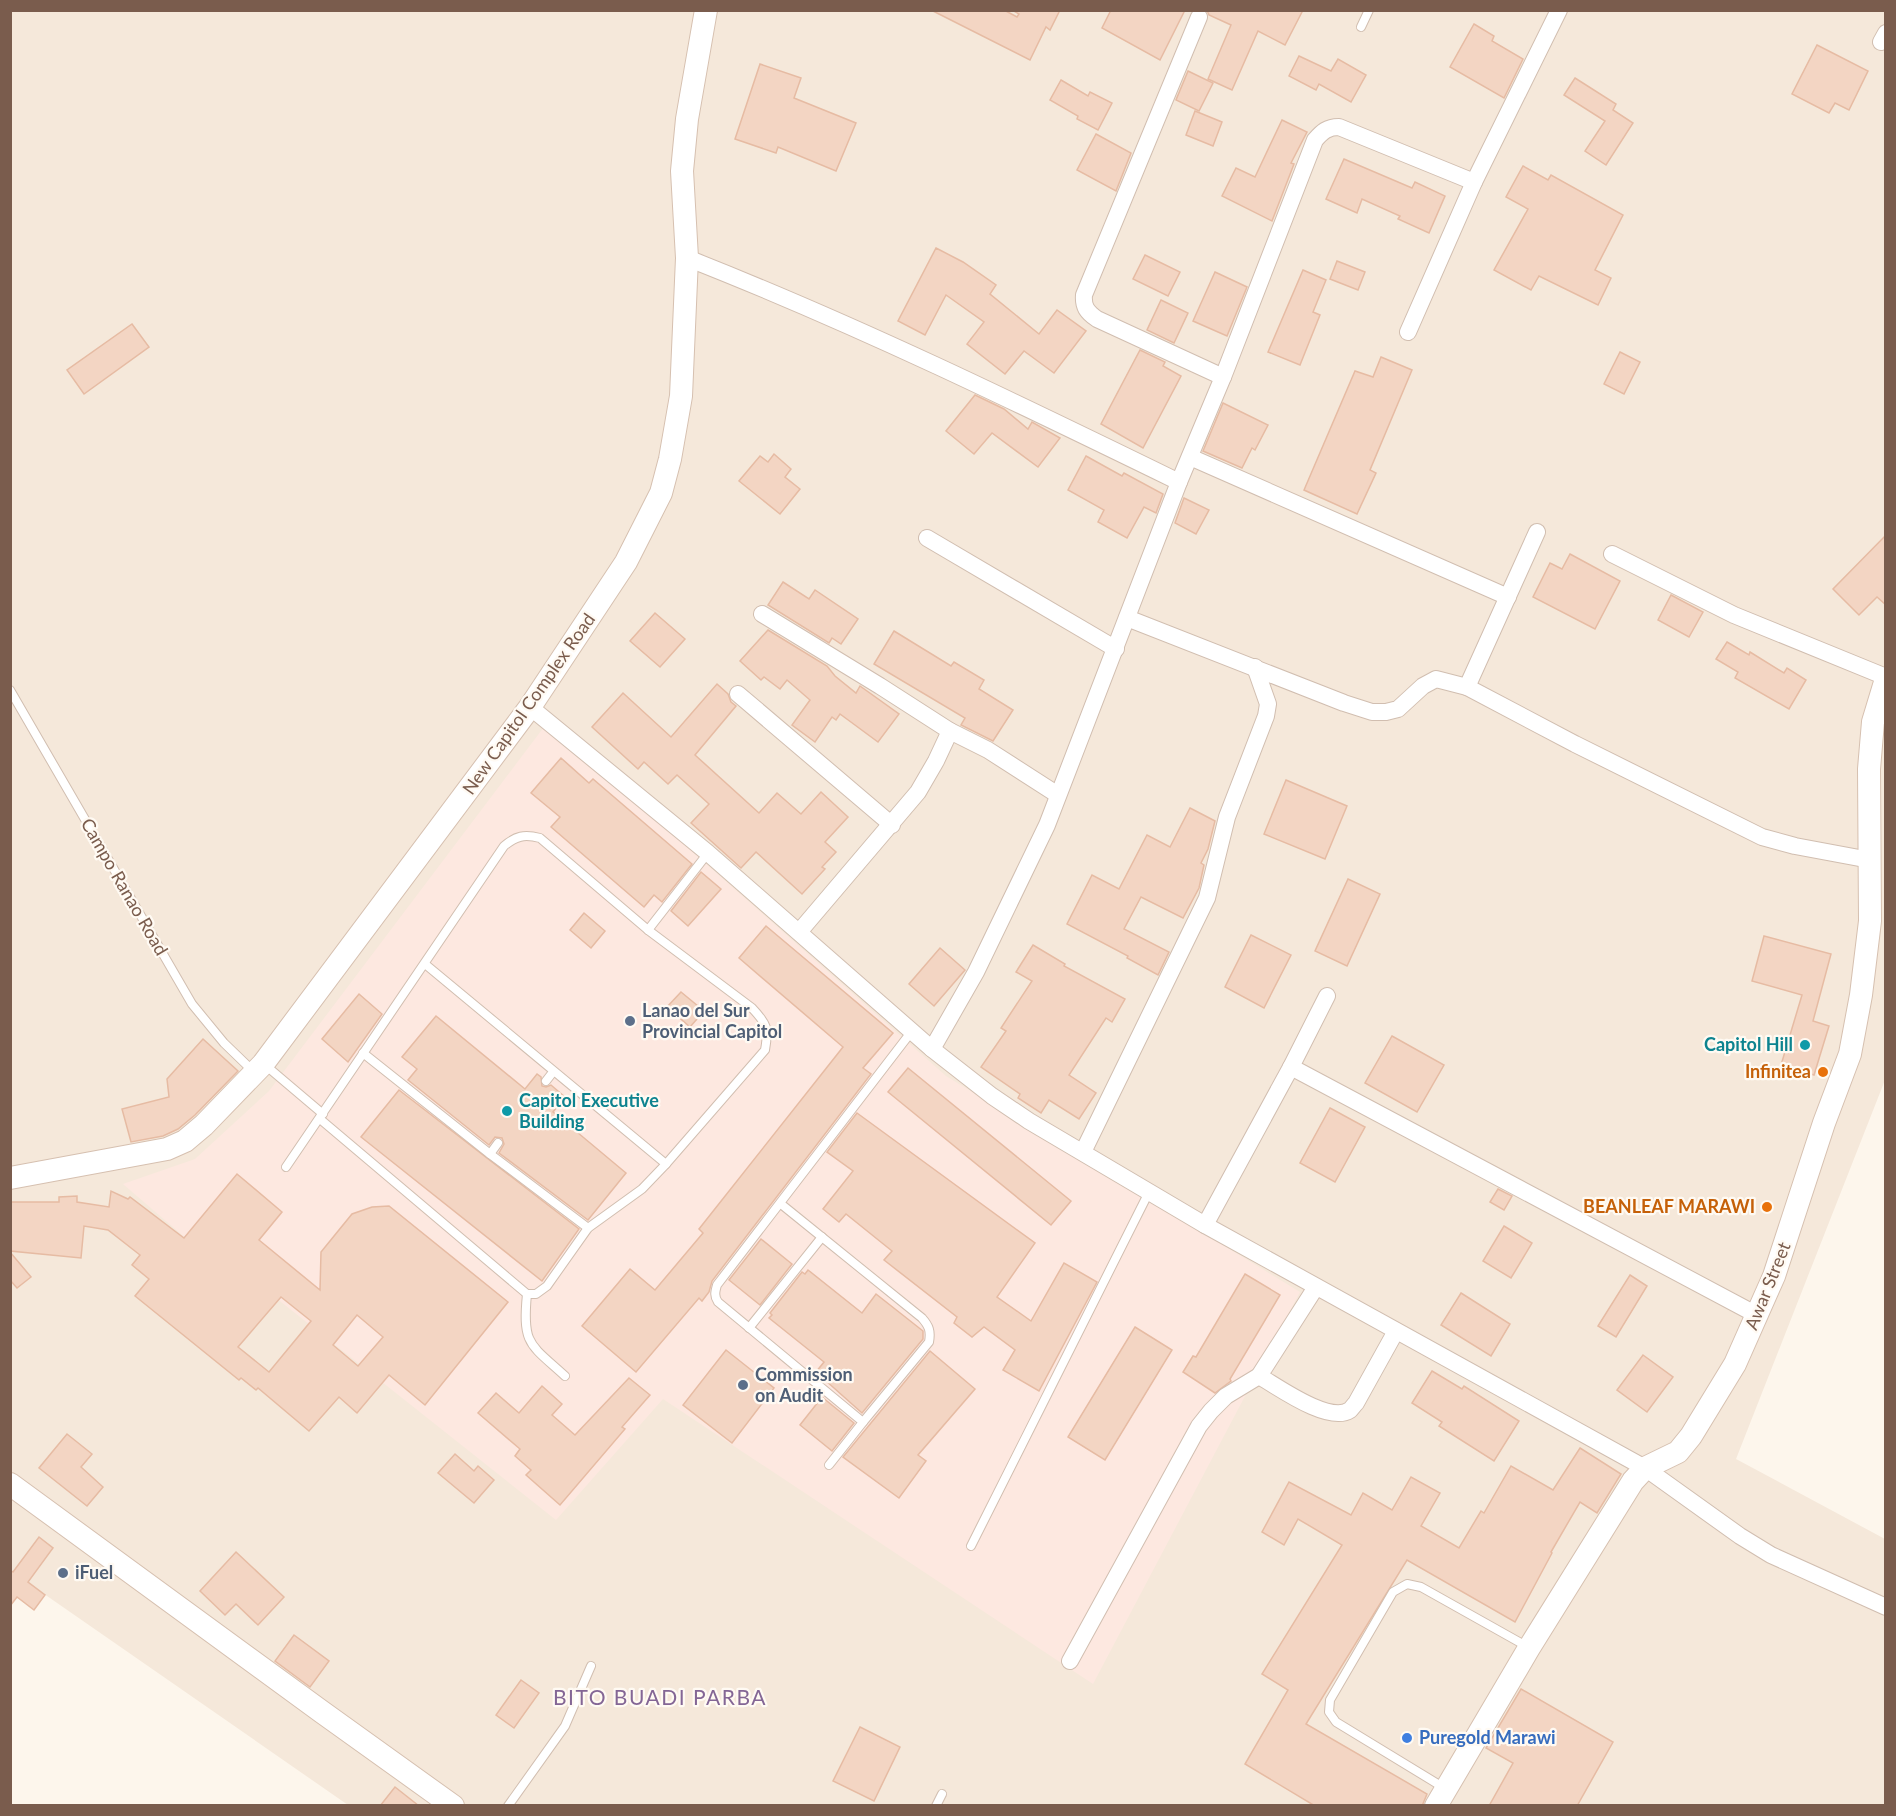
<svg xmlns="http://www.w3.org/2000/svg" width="1896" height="1816" font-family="Lato,sans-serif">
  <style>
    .residential { fill: #f5e8da }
    .commercial { fill: #fde8e0 }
    .building { fill: #f3d5c3; stroke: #e6bba3; stroke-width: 1.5; fill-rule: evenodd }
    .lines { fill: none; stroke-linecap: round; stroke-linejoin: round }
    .lane-casing { stroke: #d1beb0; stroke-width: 10 }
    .street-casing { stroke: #d1beb0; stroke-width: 18 }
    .secondary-casing { stroke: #d6c0b0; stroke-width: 24 }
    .lane { stroke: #fff; stroke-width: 8 }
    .street { stroke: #fff; stroke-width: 16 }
    .secondary { stroke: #fff; stroke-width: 22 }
    .service-dot { fill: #5c6f8a; stroke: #fffaf3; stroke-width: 2 }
    .culture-dot { fill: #0f9aa8; stroke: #fffaf3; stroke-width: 2 }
    .food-dot { fill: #e8710a; stroke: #fffaf3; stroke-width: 2 }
    .shop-dot { fill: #3f7fe0; stroke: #fffaf3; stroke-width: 2 }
    .labels { text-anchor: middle; stroke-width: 4.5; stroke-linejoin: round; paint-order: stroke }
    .street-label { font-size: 18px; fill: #7a5c4d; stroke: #fffaf3 }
    .service-label { font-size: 18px; font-weight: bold; fill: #4e5e75; stroke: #fffaf3; text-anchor: start }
    .culture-label { font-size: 18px; font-weight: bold; fill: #0d838f; stroke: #fffaf3; text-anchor: end }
    .food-label { font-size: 18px; font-weight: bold; fill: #c56008; stroke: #fffaf3; text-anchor: end }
    .shop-label { font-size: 18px; font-weight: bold; fill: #366cbe; stroke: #fffaf3; text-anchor: start }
    .quarter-label { font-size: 21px; letter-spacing: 1.5px; fill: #846695; stroke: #fffaf3 }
  </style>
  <rect width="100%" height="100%" fill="#fdf6ec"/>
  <!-- residential -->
  <path class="residential" d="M11,11H1885V1080L1736,1459L1885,1539V1805H348L11,1571Z"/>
  <!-- commercial -->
  <path class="commercial" d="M547,723L946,1076L1300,1292L1093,1684L663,1399L556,1520L247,1275L239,1284L123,1184L195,1159L269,1091Z"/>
  <!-- building -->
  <g class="building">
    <path d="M931,10H1004L1017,17L1019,14L1012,10H1060L1050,30L1046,27L1030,60Z"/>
    <path d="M1111,10H1185L1160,60L1102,28Z"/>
    <path d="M1207,10H1303L1285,45L1258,31L1232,90L1208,79L1231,25L1209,15Z"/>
    <path d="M1474,24L1494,36L1492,41L1523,59L1504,98L1450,67Z"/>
    <path d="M1817,45L1868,71L1849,110L1835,103L1829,113L1792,94Z"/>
    <path d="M1299,56L1331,71L1338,59L1366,75L1351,102L1319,84L1316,90L1289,76Z"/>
    <path d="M760,64L801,78L794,98L856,123L836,171L778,147L776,153L735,139Z"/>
    <path d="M1188,71L1213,83L1199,111L1176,100Z"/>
    <path d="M1575,78L1616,104L1613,110L1633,123L1606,165L1585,151L1605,121L1564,95Z"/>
    <path d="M1061,80L1088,96L1090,92L1112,103L1098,130L1077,119L1078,116L1050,100Z"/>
    <path d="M1195,111L1222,122L1213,146L1186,135Z"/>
    <path d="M1282,120L1307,132L1291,163L1294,164L1272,221L1222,196L1236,168L1255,177Z"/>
    <path d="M1096,134L1131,153L1116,191L1077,170Z"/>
    <path d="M1344,159L1412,188L1415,182L1445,196L1429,233L1398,219L1400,216L1362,199L1357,213L1326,199Z"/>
    <path d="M1523,166L1548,180L1551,175L1623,215L1595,270L1611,278L1598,305L1539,276L1531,290L1494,270L1528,209L1506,197Z"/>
    <path d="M936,248L963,262L996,285L990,294L1039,334L1057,310L1086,331L1054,373L1024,351L1005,374L967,344L984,322L946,295L925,335L898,321Z"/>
    <path d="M1145,255L1180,272L1168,296L1133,279Z"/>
    <path d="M1337,261L1365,272L1358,290L1330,279Z"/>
    <path d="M1303,270L1326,280L1313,312L1320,315L1300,365L1268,352Z"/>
    <path d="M1215,272L1247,287L1227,336L1193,321Z"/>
    <path d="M1161,300L1188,313L1174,343L1147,330Z"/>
    <path d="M132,324L149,347L84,394L67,370Z"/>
    <path d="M1140,350L1165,362L1163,366L1181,376L1143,448L1101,424Z"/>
    <path d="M1620,352L1640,362L1624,394L1604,384Z"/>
    <path d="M1381,357L1412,370L1370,470L1376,473L1357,514L1304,490L1355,371L1373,377Z"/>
    <path d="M975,395L1004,409L1028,429L1032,422L1060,438L1038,467L992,433L974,454L946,431Z"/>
    <path d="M1223,403L1268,425L1255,450L1252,448L1242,468L1203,451Z"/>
    <path d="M774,454L791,469L785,477L800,489L780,514L739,481L760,456L768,462Z"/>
    <path d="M1086,456L1122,476L1124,473L1163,494L1156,513L1144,507L1127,538L1098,522L1104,510L1068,490Z"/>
    <path d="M1184,498L1209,510L1196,534L1175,523Z"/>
    <path d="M1886,535V605L1877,597L1859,615L1833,589Z"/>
    <path d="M1570,554L1620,581L1595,629L1533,597L1550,563L1562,569Z"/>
    <path d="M783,582L809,599L815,590L858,619L841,644L832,638L829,643L768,605Z"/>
    <path d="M1671,595L1703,612L1689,637L1658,620Z"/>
    <path d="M655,613L685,639L660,667L630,641Z"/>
    <path d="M768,630L827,666L835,676L856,693L860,686L899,714L878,742L840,714L836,720L832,717L815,742L792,725L810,700L787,680L780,689L764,677L761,680L740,661Z"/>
    <path d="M894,631L951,666L954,662L984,680L979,689L1013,710L993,741L961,725L965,718L874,664Z"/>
    <path d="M1727,642L1749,655L1750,652L1784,673L1787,668L1806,680L1789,709L1735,678L1738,672L1716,659Z"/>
    <path d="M717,684L728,694L731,702L736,706L695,755L759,813L777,793L801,814L821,792L848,817L825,842L836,852L822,867L825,869L802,894L756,852L741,868L691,823L709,804L677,775L668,784L644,762L638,769L592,727L623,693L671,737Z"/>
    <path d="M561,758L589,783L593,779L692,864L662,902L654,895L644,907L551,827L560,817L531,793Z"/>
    <path d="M1286,780L1347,806L1325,859L1264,834Z"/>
    <path d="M1190,808L1215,821L1208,849L1201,863L1204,865L1199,888L1183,918L1141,897L1124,929L1169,952L1158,975L1127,958L1128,956L1067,924L1092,875L1119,889L1147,835L1170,847Z"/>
    <path d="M701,872L721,889L688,926L671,911Z"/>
    <path d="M1348,879L1380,894L1347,966L1315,951Z"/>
    <path d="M584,913L605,931L591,948L570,930Z"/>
    <path d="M766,926L893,1033L863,1068L871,1074L712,1281L709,1292L702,1301L699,1298L636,1372L582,1326L630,1269L655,1290L703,1233L699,1229L843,1047L739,958Z"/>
    <path d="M1251,935L1291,955L1264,1008L1225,987Z"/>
    <path d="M1764,936L1831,954L1813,1021L1829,1026L1814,1075L1781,1065L1802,995L1752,981Z"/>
    <path d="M1033,945L1065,964L1064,966L1125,999L1112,1022L1106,1018L1069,1075L1096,1093L1079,1119L1049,1100L1041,1113L1018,1098L1020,1094L981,1067L1006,1031L1001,1028L1032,981L1016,972Z"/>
    <path d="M940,948L965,970L934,1006L909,984Z"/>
    <path d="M681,992L704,1011L690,1027L667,1007Z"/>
    <path d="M359,994L382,1014L348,1062L322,1039Z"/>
    <path d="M436,1016L525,1089L537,1074L541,1077L542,1086L546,1087L551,1085L565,1097L553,1112L626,1173L588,1220L499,1153L504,1144L502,1138L495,1137L489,1145L408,1080L417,1069L402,1057Z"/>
    <path d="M1392,1036L1444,1065L1417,1112L1365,1083Z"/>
    <path d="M203,1039L238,1071L195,1115L178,1129L163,1136L131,1142L122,1109L169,1097L167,1079Z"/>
    <path d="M908,1068L1071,1201L1051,1225L888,1092Z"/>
    <path d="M399,1090L579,1229L542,1281L361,1137Z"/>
    <path d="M1330,1108L1365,1127L1335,1182L1300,1163Z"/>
    <path d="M857,1113L1035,1243L997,1297L1031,1321L1064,1263L1097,1282L1039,1391L1003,1370L1015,1350L984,1327L972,1337L954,1323L957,1317L884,1260L892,1251L846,1214L839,1222L823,1209L853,1171L827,1152Z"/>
    <path d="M237,1174L282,1212L259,1240L320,1290L321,1252L352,1214L372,1207L389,1206L508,1302L425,1405L389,1375L357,1413L339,1397L309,1431L258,1388L256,1390L241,1378L239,1380L135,1296L149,1279L132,1265L140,1255L108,1230L84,1226L81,1258L10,1251V1202H59V1197L77,1196V1202L109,1207L111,1191L128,1199L130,1197L184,1238ZM281,1297L311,1321L269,1372L238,1347ZM357,1315L383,1337L358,1366L333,1345Z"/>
    <path d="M1498,1189L1512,1196L1504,1210L1490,1202Z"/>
    <path d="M1504,1226L1532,1243L1511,1278L1483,1261Z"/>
    <path d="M761,1239L792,1264L760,1305L729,1280Z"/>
    <path d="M10,1252L31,1277L17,1288L10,1280Z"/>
    <path d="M808,1270L862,1313L876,1294L923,1331V1339L862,1413L816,1372L824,1362L769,1318L772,1315L770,1313L802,1272L805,1274Z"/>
    <path d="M1245,1274L1280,1295L1230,1379L1231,1381L1215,1393L1183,1372L1193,1356L1196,1357Z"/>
    <path d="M1630,1275L1647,1286L1616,1337L1598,1326Z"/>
    <path d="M1461,1293L1510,1324L1491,1356L1441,1325Z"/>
    <path d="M1135,1327L1172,1350L1105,1460L1068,1437Z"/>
    <path d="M726,1350L774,1388L732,1443L683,1405Z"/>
    <path d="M930,1351L975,1389L918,1455L926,1461L899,1498L843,1457Z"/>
    <path d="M1643,1355L1673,1377L1647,1412L1617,1390Z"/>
    <path d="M1432,1371L1462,1389L1464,1386L1519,1421L1494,1461L1439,1426L1442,1422L1412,1403Z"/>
    <path d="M629,1378L650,1395L622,1427L625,1429L560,1505L526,1475L531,1470L515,1456L520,1449L478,1413L496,1393L519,1413L542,1386L562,1404L552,1415L575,1435Z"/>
    <path d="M822,1397L854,1423L832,1451L800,1425Z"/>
    <path d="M67,1434L92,1454L81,1467L103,1487L87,1506L39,1468Z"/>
    <path d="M1580,1448L1621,1474L1597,1513L1580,1502L1551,1552L1552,1553L1515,1622L1407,1560L1306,1724L1427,1794L1422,1806H1315L1245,1764L1288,1690L1262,1674L1342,1545L1298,1519L1284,1545L1262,1532L1289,1482L1351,1515L1363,1493L1392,1510L1411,1477L1440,1493L1421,1526L1459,1548L1481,1511L1484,1513L1511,1466L1553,1490Z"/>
    <path d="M455,1454L474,1471L478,1466L494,1480L474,1503L438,1473Z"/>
    <path d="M39,1537L53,1548L28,1582L45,1595L34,1610L17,1597L10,1606V1570L13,1572Z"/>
    <path d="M236,1552L284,1597L258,1625L236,1604L225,1615L200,1591Z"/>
    <path d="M294,1635L329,1661L310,1687L275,1661Z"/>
    <path d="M521,1680L539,1693L514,1728L496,1715Z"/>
    <path d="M1521,1689L1613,1742L1577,1806H1489L1513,1763L1486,1748Z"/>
    <path d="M860,1727L900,1747L874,1801L833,1781Z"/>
    <path d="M395,1787L419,1806H380Z"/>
  </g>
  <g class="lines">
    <defs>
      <g id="lane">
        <path d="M1361,27L1369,10"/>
        <path d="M10,690L192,1004L224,1043L254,1072"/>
        <path d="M648,930L708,853"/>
        <path d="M425,964L666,1164"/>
        <path d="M363,1053L490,1154L588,1228"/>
        <path d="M264,1064L323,1114"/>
        <path d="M546,1081L553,1072"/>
        <path d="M490,1154L498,1143"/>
        <path d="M286,1167L504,846C516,836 524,834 540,838L648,930L752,1008C767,1024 769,1028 765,1050L666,1164L642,1189L588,1228L547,1286L536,1294H527L320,1119"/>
        <path d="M781,1204L922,1318C929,1326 931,1331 929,1342L863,1422"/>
        <path d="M527,1294C522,1345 530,1344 565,1376"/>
        <path d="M749,1328L822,1237"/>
        <path d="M829,1465L863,1422L718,1302C714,1296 715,1292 717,1285L912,1031"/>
        <path d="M971,1546L1149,1192"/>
        <path d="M1446,1789L1336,1722L1329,1712L1330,1700L1393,1592L1407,1584L1421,1587L1528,1647"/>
        <path d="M508,1806L565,1726L591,1666"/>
        <path d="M936,1806L942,1794"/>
      </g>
      <g id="street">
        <path d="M1199,17L1084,295C1083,307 1087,312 1097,319L1223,377"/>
        <path d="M1881,42L1886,33"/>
        <path d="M687,258C855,324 1017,403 1179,482L1047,825L976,972L932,1049"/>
        <path d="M1408,332L1474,182L1559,10"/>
        <path d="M1190,457L1508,597"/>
        <path d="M1179,482L1223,377L1315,140C1322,132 1327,127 1339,127L1474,182"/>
        <path d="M1537,532L1467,687L1575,744L1762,837L1795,846L1870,860"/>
        <path d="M927,538L1116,649"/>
        <path d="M1612,554L1734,615L1886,677"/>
        <path d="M762,614L880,686L950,731L936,761L918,792L799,932"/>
        <path d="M1127,618L1344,703L1372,712H1386L1398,709L1423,686L1436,679L1467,687"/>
        <path d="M738,694L892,825"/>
        <path d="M530,707L708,853L932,1049L992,1096L1029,1121L1205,1225L1645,1468L1740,1536L1771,1555L1886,1607"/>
        <path d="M950,731L988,750L1058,795"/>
        <path d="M1291,1067L1757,1315"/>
        <path d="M1083,1152L1207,898L1227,817L1266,716L1268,704L1255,667"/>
        <path d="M1205,1225L1291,1067L1327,996"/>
        <path d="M1259,1376C1278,1387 1329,1424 1350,1410C1352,1408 1354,1405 1356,1403L1396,1331"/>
        <path d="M1070,1661L1199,1426L1211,1411L1226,1396L1259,1376L1316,1287"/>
      </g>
      <g id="secondary">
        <path d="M10,1178L167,1149L185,1141L204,1125L263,1064L530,707L626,562L661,493L670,459L681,396L687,258L682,171L687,119L706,10"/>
        <path d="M10,1484L322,1712L453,1806"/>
        <path d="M1436,1806L1529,1648L1633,1481L1645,1468L1678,1452L1691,1436L1735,1364L1774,1276L1824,1123L1850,1054L1861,995L1870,921L1869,769L1873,722L1886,679"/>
      </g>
    </defs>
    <!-- lane casing -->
    <use href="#lane" class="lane-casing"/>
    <!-- street casing -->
    <use href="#street" class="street-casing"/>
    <!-- secondary casing -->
    <use href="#secondary" class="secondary-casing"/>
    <!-- lane -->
    <use href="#lane" class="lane"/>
    <!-- street -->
    <use href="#street" class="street"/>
    <!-- secondary -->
    <use href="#secondary" class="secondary"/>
  </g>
  <!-- markers -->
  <g class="service-dot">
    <circle cx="630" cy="1021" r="6"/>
    <circle cx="743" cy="1385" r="6"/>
    <circle cx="63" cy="1573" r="6"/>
  </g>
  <g class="culture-dot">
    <circle cx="1805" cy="1045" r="6"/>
    <circle cx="507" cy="1111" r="6"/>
  </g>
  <g class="food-dot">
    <circle cx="1823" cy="1072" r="6"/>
    <circle cx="1767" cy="1207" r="6"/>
  </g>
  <circle class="shop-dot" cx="1407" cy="1738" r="6"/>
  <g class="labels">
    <!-- street labels -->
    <g class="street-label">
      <text transform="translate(529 704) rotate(-55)" y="6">New Capitol Complex Road</text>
      <text transform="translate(124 887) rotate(60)" y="6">Campo Ranao Road</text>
      <text transform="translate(1768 1286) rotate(-68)" y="6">Awar Street</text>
    </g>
    <!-- service labels -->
    <g class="service-label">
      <text x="642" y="1017">Lanao del Sur<tspan x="642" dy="21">Provincial Capitol</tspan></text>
      <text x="755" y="1381">Commission<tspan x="755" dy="21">on Audit</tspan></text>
      <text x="75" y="1579">iFuel</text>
    </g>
    <!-- culture labels -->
    <g class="culture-label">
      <text x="1793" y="1051">Capitol Hill</text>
      <text x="519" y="1107" text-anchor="start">Capitol Executive<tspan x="519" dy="21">Building</tspan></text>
    </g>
    <!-- food labels -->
    <g class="food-label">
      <text x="1811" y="1078">Infinitea</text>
      <text x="1755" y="1213">BEANLEAF MARAWI</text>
    </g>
    <!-- shop labels -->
    <g class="shop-label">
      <text x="1419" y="1744">Puregold Marawi</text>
    </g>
    <!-- quarter labels -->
    <g class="quarter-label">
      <text x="660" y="1705">BITO BUADI PARBA</text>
    </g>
  </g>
  <!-- border -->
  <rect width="1896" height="1816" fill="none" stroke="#7a5c4d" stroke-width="24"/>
</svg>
